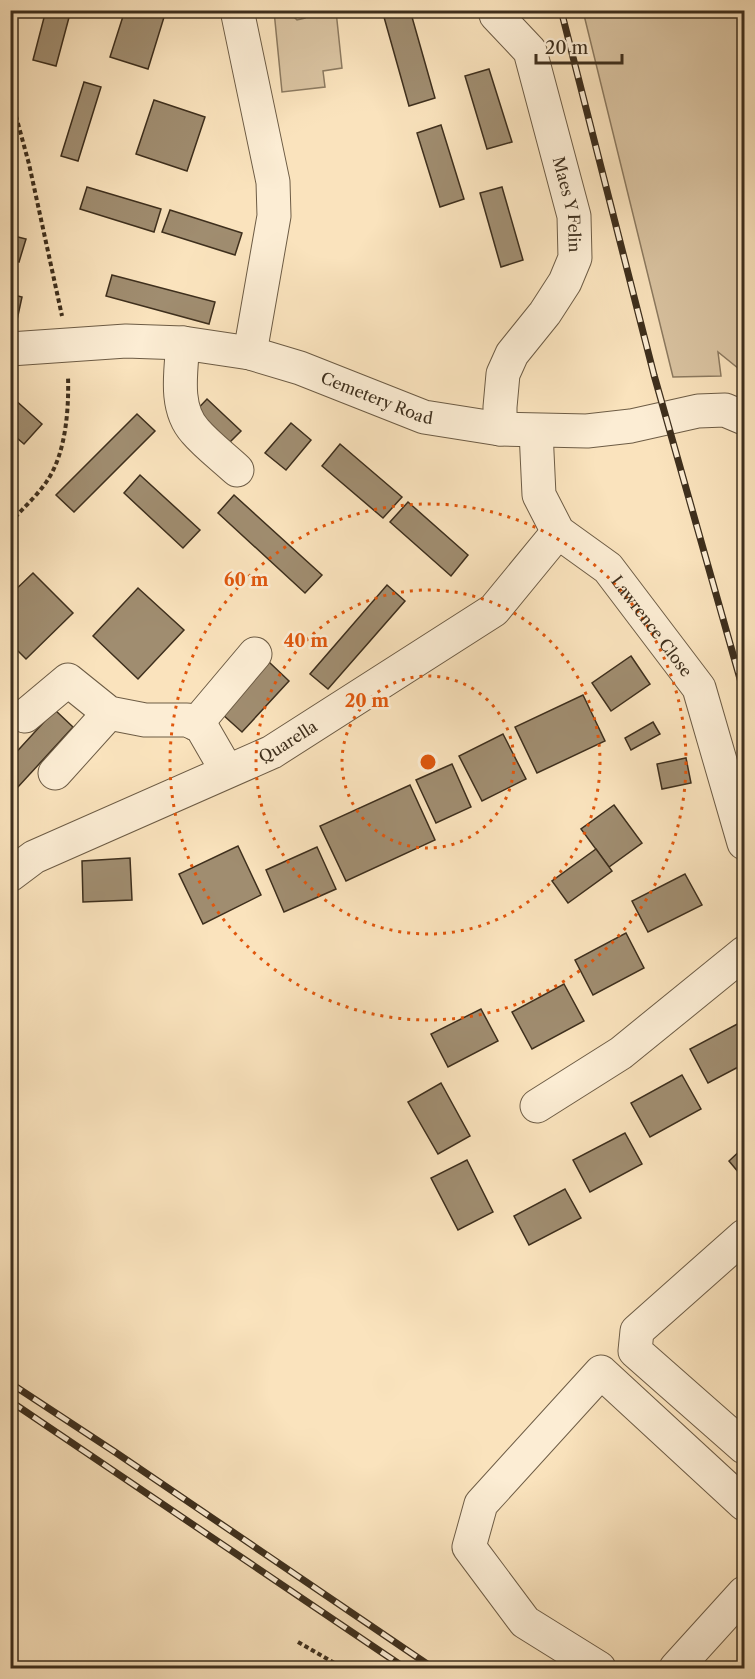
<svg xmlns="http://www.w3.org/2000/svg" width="755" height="1679" font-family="'Libre Caslon Text',serif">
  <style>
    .green { fill: #dac4a2; stroke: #8c7a60; stroke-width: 1.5 }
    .building { fill: #a08d70; stroke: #3e2f1d; stroke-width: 1.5 }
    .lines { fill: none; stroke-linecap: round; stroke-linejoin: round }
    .minor-casing { stroke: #6d5c45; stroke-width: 35 }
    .path { stroke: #3e2f1d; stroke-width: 4; stroke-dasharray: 4.5 3; stroke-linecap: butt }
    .minor { stroke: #fcedd4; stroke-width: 33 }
    .rail-casing { stroke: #3e2f1d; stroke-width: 7 }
    .rail { stroke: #fcedd4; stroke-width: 4.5; stroke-dasharray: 14; stroke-linecap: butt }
    .ring { fill: none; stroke: #e0570d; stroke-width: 3; stroke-dasharray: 3 6 }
    .labels { text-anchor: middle; stroke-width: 5; stroke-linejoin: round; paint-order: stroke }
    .street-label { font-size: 16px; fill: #3e2f1d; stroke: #fcedd4 }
    .centre { fill: #e0570d; stroke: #fcedd4; stroke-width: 3 }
    .ring-label { font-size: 18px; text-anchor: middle; font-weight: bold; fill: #e0570d; stroke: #fcedd4; stroke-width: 5; stroke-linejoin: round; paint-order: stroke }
  </style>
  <rect width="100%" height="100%" fill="#fae3bd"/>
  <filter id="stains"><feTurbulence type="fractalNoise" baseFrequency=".00333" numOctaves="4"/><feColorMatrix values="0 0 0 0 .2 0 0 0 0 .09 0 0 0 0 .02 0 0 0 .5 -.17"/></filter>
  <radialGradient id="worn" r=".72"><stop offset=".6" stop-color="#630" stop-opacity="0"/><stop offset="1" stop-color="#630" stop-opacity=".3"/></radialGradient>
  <!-- green -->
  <g class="green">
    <path d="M274,11H290L291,14L297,20L305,18L311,11H336L342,68L323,71L325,87L282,92Z"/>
    <path d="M583,11H744V373L718,352L721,376L673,377Z"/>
  </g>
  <!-- building -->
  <g class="building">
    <path d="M46,10H71L56,66L33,60Z"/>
    <path d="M125,10H155L165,14L148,69L110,57Z"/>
    <path d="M382,10H410L435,98L409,106Z"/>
    <path d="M489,69L512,142L487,149L465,76Z"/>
    <path d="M84,82L101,87L78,161L61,156Z"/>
    <path d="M154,100L205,117L187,171L136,154Z"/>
    <path d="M441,125L464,199L440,207L417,133Z"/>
    <path d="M87,187L161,209L154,232L80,209Z"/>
    <path d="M502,187L523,260L501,267L480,193Z"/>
    <path d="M170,210L242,233L235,255L162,232Z"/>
    <path d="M10,235L26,239L19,262L10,259Z"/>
    <path d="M112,275L215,302L209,324L106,296Z"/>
    <path d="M10,294L22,297L17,320L10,319Z"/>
    <path d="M13,398L42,424L24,444L10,432V402Z"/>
    <path d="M207,399L241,431L224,448L191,416Z"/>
    <path d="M137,414L155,431L74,512L56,495Z"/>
    <path d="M291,423L311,440L286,470L265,453Z"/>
    <path d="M340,444L402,497L383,518L322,466Z"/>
    <path d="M140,475L200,530L183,548L124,493Z"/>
    <path d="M234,495L322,575L305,593L218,513Z"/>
    <path d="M408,502L468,555L451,576L390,522Z"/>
    <path d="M33,573L73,613L26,659L10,643V595Z"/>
    <path d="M387,585L405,601L328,689L310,674Z"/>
    <path d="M138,588L184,630L138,679L93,636Z"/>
    <path d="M631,656L650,684L611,711L592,683Z"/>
    <path d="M269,662L289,681L242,732L222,714Z"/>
    <path d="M583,695L605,741L537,773L515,727Z"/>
    <path d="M55,710L73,727L18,787L10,779V759Z"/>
    <path d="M653,722L660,734L631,750L625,738Z"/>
    <path d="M503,734L526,779L482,801L459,756Z"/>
    <path d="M686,758L691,783L662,789L657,764Z"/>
    <path d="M452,764L471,807L436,823L416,780Z"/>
    <path d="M410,785L435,840L346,881L320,826Z"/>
    <path d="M614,805L642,843L609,867L581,829Z"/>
    <path d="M238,846L261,895L203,924L179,874Z"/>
    <path d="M317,847L336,889L284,912L266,870Z"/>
    <path d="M596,849L612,871L568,903L552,881Z"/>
    <path d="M130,858L132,900L83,902L82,861Z"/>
    <path d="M685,874L702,905L648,932L632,901Z"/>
    <path d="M626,933L644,968L593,995L575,960Z"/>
    <path d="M564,984L584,1021L532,1049L512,1012Z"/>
    <path d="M481,1009L498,1041L448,1067L431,1034Z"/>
    <path d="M743,1021L744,1064L708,1083L690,1049Z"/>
    <path d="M682,1075L701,1109L650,1137L631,1103Z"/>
    <path d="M441,1083L470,1136L438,1154L408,1102Z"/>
    <path d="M625,1133L642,1164L590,1192L573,1160Z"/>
    <path d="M744,1147V1179L729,1161Z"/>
    <path d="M467,1160L493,1212L458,1230L431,1178Z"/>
    <path d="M565,1189L581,1218L529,1245L514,1216Z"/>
  </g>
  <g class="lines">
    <defs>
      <g id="minor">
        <path d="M237,10L273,182L274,216L250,353"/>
        <path id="s1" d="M495,10L496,15L530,51L574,216L575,258L565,282L545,313L512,354L503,374L500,407V429"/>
        <path d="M183,343C181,371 174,408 195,431C207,445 223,457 237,470"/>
        <path id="s2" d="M10,349L126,341L183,343L250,353L300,368L424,417L500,429L587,431L631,426L698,411L725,410L744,418"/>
        <path id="s3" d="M536,431L539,495L558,532L608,568L699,688L744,843"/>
        <path d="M25,716L68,680L109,713L145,720H187L201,726L227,771"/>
        <path d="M196,724L255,654"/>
        <path d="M55,773L109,713"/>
        <path id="s4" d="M10,875L34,857L272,752L494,610L558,532"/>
        <path d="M537,1106L621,1053L744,953"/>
        <path d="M744,1236L637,1331L635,1351L744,1447"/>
        <path d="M599,1668L525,1622L469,1547L481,1504L601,1372L744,1504"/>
        <path d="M676,1668L744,1593"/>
      </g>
    </defs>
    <!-- minor casing -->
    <use href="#minor" class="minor-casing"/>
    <!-- path -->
    <g class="path">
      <path d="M10,94L29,164L62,316"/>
      <path d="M10,523C22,509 37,496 47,481C66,453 69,409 68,376"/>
      <path d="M298,1642L343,1668"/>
    </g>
    <!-- minor -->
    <use href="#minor" class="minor"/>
    <defs>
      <g id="rail">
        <path d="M561,10L654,375L744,693"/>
        <path d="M10,1383L115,1452L433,1668"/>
        <path d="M10,1401L405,1668"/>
      </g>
    </defs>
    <!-- rail casing -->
    <use href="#rail" class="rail-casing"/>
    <!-- rail -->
    <use href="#rail" class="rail"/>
  </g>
  <!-- distance rings -->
  <g class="ring">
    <circle cx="428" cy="762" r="86"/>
    <circle cx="428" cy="762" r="172"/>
    <circle cx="428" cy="762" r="258"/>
  </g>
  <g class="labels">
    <!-- street labels -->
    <g class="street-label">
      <text dy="6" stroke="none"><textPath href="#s1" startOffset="213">Maes Y Felin</textPath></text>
      <text dy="6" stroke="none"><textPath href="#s2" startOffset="376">Cemetery Road</textPath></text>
      <text dy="6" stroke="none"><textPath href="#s3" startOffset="240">Lawrence Close</textPath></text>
      <text dy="6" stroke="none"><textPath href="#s4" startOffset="309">Quarella</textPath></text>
    </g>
  </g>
  <circle cx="428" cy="762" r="9" class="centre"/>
  <g class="ring-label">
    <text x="246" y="586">60 m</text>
    <text x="306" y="647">40 m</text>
    <text x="367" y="707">20 m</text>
  </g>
  <!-- margin -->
  <rect width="755" height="1679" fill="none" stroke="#fae3bd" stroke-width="36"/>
  <rect x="12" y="12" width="731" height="1655" fill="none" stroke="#3e2f1d" stroke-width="3"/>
  <rect x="18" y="18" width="719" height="1643" fill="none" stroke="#3e2f1d" stroke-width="1.5"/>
  <!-- scale -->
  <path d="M536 54v9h86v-9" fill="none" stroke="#3e2f1d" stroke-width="3"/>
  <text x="545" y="54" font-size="18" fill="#3e2f1d" stroke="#fcedd4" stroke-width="4.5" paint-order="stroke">20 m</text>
  <rect width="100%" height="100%" filter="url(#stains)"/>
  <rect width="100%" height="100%" fill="url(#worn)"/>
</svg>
